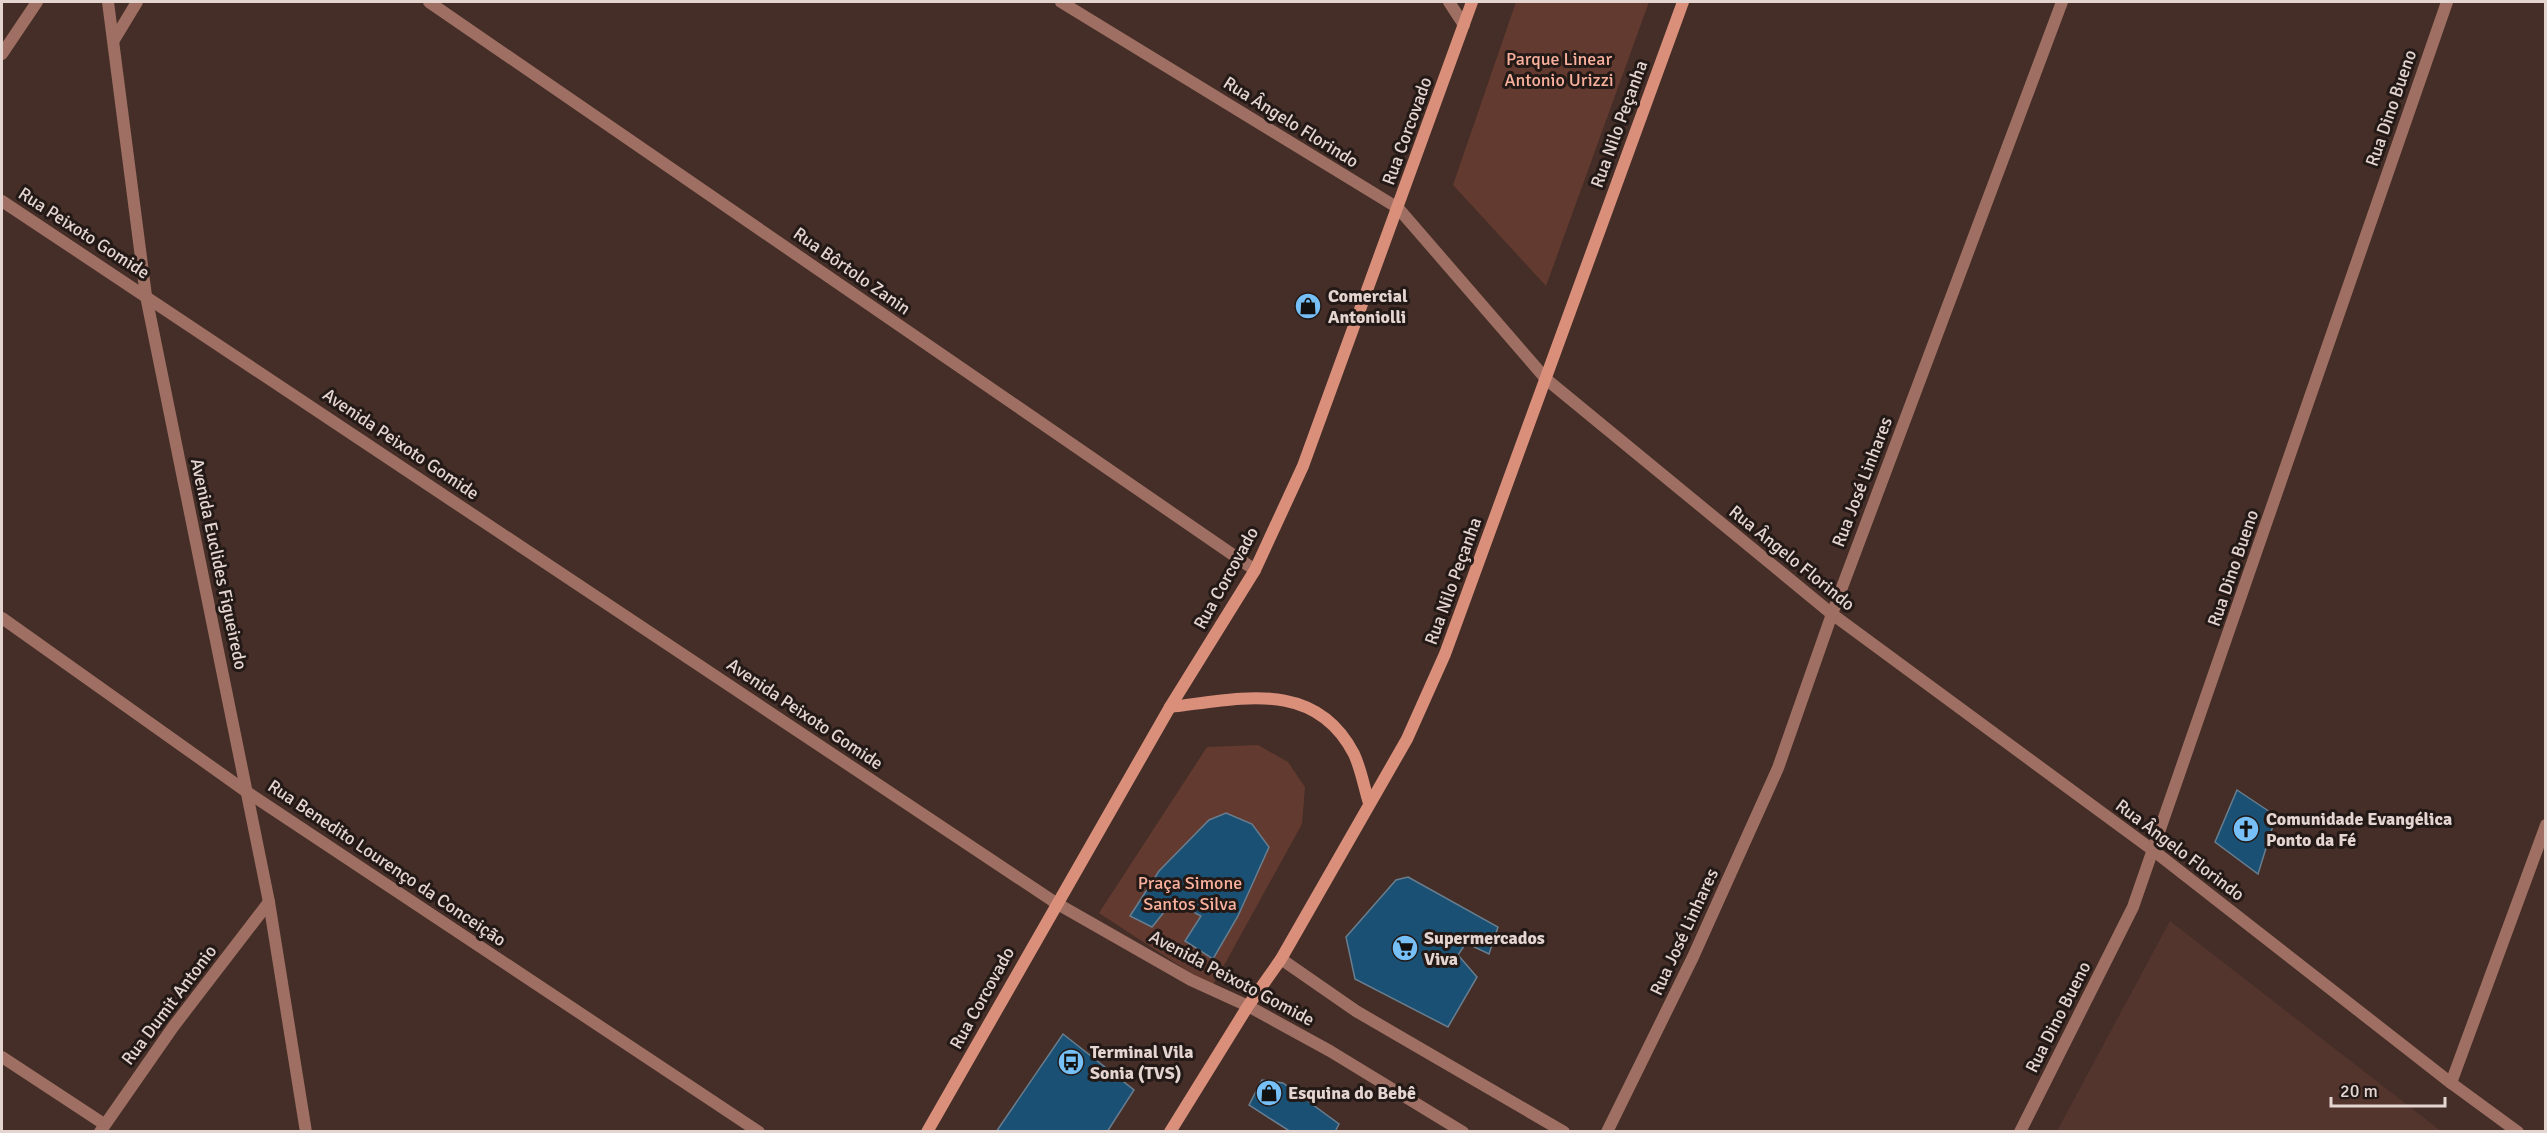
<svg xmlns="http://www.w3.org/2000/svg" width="2547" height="1133" font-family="Signika,sans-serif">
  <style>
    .built { fill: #53352d }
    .green { fill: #633a2f }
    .building { fill: #1a5074; stroke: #687d8e; stroke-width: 1.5 }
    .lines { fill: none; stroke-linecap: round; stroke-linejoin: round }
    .street { stroke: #9e6f62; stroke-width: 12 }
    .secondary { stroke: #da8f7b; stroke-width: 12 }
    .labels { text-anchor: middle; stroke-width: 6; stroke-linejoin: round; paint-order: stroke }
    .park-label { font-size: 18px; fill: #f9b19d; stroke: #231916 }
    .street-label { font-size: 18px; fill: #e5d5d1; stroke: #231916 }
    .poi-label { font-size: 18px; font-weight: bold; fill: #e5d5d1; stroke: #231916; text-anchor: start }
  </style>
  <rect width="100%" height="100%" fill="#442e27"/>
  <!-- built -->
  <path class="built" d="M2170,921L2441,1131H2057Z"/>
  <!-- green -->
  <g class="green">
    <path d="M1516,2H1649L1546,286L1453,185Z"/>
    <path d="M1258,745L1288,762L1305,787L1302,824L1212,987L1099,913L1207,747Z"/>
  </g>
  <!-- building -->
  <g class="building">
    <path d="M2237,790L2276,816L2258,874L2215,842Z"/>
    <path d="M1226,813L1252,824L1269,847L1238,916L1213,959L1185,941L1201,916L1173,901L1152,927L1130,916L1159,871L1209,820Z"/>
    <path d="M1408,877L1498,927L1489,954L1466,943L1458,955L1477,977L1448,1027L1355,979L1346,937L1396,880Z"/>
    <path d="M1063,1034L1134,1090L1107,1132H996Z"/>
    <path d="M1262,1080L1283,1083L1339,1124L1335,1132H1291L1249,1105Z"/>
  </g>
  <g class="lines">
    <!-- street -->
    <g class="street">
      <path d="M108,2L146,296L269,902L306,1132"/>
      <path d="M429,2L1255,570"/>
      <path d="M1061,2L1398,208L1546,379L1832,614L2154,851L2451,1083L2518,1132"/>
      <path d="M1449,2L1464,25"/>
      <path d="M114,40L137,2"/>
      <path d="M2,54L37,2"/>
      <path d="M2,201L1056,903L1191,980L1248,1006L1330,1051L1463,1132"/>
      <path d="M2,618L247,792L759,1132"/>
      <path d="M1281,959L1356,1011L1564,1132"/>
      <path d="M2,1057L104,1124"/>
      <path d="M2451,1083L2546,825"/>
      <path d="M100,1132L173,1027L269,902"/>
      <path d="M1607,1132L1693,957L1778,768L1832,614L2062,2"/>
      <path d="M2020,1132L2133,907L2447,2"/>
    </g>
    <!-- secondary -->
    <g class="secondary">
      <path d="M1170,707C1239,699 1315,678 1354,754C1361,769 1364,787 1369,803"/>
      <path d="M927,1132L1170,707L1255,570L1303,466L1472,2"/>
      <path d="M1170,1132L1248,1006L1281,959L1407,739L1445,654L1683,2"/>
    </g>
  </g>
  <!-- icons -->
  <defs>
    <symbol id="shop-disc" viewBox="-11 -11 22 22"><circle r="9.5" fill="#76c0f7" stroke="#231916"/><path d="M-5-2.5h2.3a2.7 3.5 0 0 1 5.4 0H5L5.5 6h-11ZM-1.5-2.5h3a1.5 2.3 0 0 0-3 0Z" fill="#111"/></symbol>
    <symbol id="church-disc" viewBox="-11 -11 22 22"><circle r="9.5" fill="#76c0f7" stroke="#231916"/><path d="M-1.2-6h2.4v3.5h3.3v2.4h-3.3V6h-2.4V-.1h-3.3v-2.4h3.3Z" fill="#111"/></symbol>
    <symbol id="supermarket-disc" viewBox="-11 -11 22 22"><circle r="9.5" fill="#76c0f7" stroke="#231916"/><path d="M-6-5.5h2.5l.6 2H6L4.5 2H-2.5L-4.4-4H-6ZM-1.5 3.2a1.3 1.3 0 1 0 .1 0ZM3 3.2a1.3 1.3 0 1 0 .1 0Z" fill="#111"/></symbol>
    <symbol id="bus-disc" viewBox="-11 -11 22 22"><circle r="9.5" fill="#76c0f7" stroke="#231916"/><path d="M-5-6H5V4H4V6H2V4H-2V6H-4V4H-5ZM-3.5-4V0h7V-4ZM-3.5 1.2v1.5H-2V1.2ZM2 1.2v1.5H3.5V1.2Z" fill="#111"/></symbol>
  </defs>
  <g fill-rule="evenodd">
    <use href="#shop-disc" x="1293" y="291" width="30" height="30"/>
    <use href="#church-disc" x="2231" y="814" width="30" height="30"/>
    <use href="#supermarket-disc" x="1390" y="933" width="30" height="30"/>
    <use href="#bus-disc" x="1056" y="1047" width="30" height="30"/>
    <use href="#shop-disc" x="1254" y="1078" width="30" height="30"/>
  </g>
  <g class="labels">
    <!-- park labels -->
    <g class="park-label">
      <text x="1559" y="65">Parque Linear<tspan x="1559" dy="21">Antonio Urizzi</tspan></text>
      <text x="1190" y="889">Praça Simone<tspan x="1190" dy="21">Santos Silva</tspan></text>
    </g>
    <!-- street labels -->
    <g class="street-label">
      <text transform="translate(2391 108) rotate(-71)" y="6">Rua Dino Bueno</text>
      <text transform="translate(1291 122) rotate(32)" y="6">Rua Ângelo Florindo</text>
      <text transform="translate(1619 124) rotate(-70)" y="6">Rua Nilo Peçanha</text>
      <text transform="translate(1407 131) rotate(-70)" y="6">Rua Corcovado</text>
      <text transform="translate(84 233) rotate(33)" y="6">Rua Peixoto Gomide</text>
      <text transform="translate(852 271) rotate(35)" y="6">Rua Bôrtolo Zanin</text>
      <text transform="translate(401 444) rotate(34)" y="6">Avenida Peixoto Gomide</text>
      <text transform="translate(1862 482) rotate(-69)" y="6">Rua José Linhares</text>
      <text transform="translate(1792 558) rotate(39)" y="6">Rua Ângelo Florindo</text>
      <text transform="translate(219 564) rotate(78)" y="6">Avenida Euclides Figueiredo</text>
      <text transform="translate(2233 568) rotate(-71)" y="6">Rua Dino Bueno</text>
      <text transform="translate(1226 578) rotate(-61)" y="6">Rua Corcovado</text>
      <text transform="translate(1453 581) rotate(-70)" y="6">Rua Nilo Peçanha</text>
      <text transform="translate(805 714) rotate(34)" y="6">Avenida Peixoto Gomide</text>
      <text transform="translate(2180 850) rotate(37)" y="6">Rua Ângelo Florindo</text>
      <text transform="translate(387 863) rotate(34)" y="6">Rua Benedito Lourenço da Conceição</text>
      <text transform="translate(1684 932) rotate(-65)" y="6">Rua José Linhares</text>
      <text transform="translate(1232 978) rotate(28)" y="6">Avenida Peixoto Gomide</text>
      <text transform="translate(982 998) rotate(-61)" y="6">Rua Corcovado</text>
      <text transform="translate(169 1005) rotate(-53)" y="6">Rua Dumit Antonio</text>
      <text transform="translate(2058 1017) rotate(-63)" y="6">Rua Dino Bueno</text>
    </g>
    <!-- poi labels -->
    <g class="poi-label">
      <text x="1328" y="302">Comercial<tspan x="1328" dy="21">Antoniolli</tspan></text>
      <text x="2266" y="825">Comunidade Evangélica<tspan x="2266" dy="21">Ponto da Fé</tspan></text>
      <text x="1424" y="944">Supermercados<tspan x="1424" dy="21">Viva</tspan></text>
      <text x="1090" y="1058">Terminal Vila<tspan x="1090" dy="21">Sonia (TVS)</tspan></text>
      <text x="1288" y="1099">Esquina do Bebê</text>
    </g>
  </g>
  <!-- border -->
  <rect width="2547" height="1133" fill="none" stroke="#e5d5d1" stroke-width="6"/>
  <!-- scale -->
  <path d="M2331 1097v9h114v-9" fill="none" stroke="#e5d5d1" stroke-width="3"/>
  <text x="2340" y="1097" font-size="18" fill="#e5d5d1" stroke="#231916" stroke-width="4.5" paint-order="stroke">20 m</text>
</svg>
